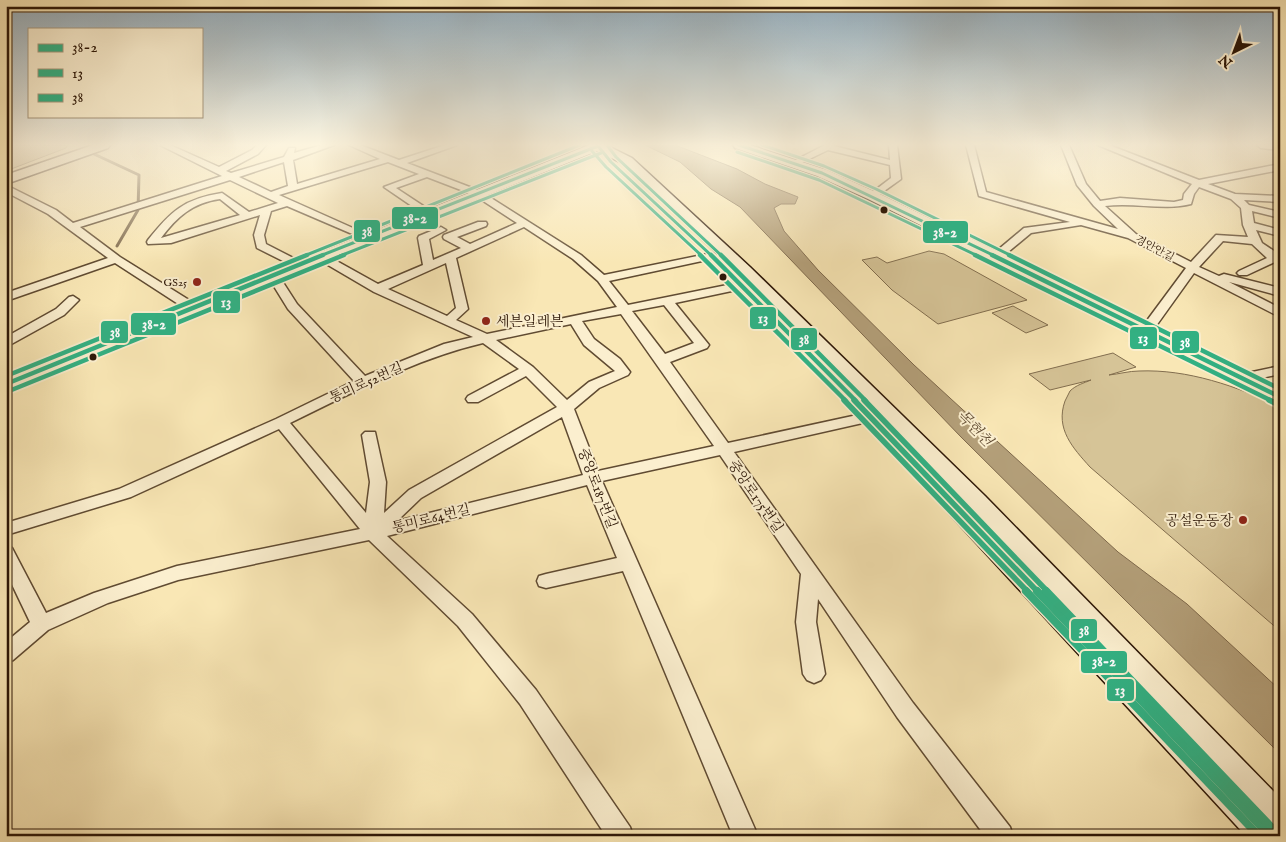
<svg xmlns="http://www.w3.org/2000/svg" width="1286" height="842" font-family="'IM FELL English','Noto Serif KR',serif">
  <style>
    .green { fill: #d6c497; stroke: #826e4f }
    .water { fill: #b4a07a; stroke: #7e694c }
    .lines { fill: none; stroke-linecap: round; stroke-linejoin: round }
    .stream { stroke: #7e694c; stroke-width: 3 }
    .street-casing { stroke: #604b32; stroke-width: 3 }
    .secondary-casing { stroke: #2d1707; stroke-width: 3 }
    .street { fill: #fbefcf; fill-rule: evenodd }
    .secondary { fill: #fbefcf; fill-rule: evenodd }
    .bus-1-far3-casing { stroke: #fbefcf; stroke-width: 5.5 }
    .bus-1-far2-casing { stroke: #fbefcf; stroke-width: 8 }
    .bus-1-far1-casing { stroke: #fbefcf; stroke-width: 9 }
    .bus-1-casing { stroke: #fbefcf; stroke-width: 11 }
    .bus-2-far3-casing { stroke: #fbefcf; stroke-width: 5.5 }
    .bus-2-far2-casing { stroke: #fbefcf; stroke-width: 8 }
    .bus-2-far1-casing { stroke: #fbefcf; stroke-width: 9 }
    .bus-2-casing { stroke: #fbefcf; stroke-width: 11 }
    .bus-3-far3-casing { stroke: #fbefcf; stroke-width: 5.5 }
    .bus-3-far2-casing { stroke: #fbefcf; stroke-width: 8 }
    .bus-3-far1-casing { stroke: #fbefcf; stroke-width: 9 }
    .bus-3-casing { stroke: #fbefcf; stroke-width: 11 }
    .bus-1-far3 { stroke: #32b183; stroke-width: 3 }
    .bus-1-far2 { stroke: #32b183; stroke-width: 4.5 }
    .bus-1-far1 { stroke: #32b183; stroke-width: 5.5 }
    .bus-1 { stroke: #32b183; stroke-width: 8 }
    .bus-2-far3 { stroke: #32b183; stroke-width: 3 }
    .bus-2-far2 { stroke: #32b183; stroke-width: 4.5 }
    .bus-2-far1 { stroke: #32b183; stroke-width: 5.5 }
    .bus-2 { stroke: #32b183; stroke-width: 8 }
    .bus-3-far3 { stroke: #32b183; stroke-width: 3 }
    .bus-3-far2 { stroke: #32b183; stroke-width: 4.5 }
    .bus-3-far1 { stroke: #32b183; stroke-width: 5.5 }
    .bus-3 { stroke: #32b183; stroke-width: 8 }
    .bus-dot { fill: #2d1707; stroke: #fbefcf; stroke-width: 2 }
    .poi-dot { fill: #8f2418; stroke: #fbefcf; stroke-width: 2 }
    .labels { text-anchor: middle; stroke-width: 4; stroke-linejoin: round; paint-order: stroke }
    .far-street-label { font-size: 11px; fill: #2d1707; stroke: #fbefcf }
    .far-poi-label { font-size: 11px; fill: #2d1707; stroke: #fbefcf; text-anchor: end }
    .poi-label { font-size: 14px; fill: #2d1707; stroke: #fbefcf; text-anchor: start }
    .street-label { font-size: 14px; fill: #2d1707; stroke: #fbefcf }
    .water-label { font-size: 15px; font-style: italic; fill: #634e35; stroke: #fbefcf }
    .line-badge { stroke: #fbefcf; stroke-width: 2 }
    .badge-label { font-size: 14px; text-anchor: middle; font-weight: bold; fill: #fff }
  </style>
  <rect width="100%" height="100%" fill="#f9e7b5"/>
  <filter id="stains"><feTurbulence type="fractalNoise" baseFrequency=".004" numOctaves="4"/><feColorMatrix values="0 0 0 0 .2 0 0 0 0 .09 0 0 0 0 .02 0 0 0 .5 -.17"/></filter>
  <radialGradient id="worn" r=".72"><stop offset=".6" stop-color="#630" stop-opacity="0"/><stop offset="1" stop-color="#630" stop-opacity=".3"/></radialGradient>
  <!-- green -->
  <g class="green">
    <path d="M6,145H68L66,148L6,171Z"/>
    <path d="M929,251L944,254L1027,300L938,324L892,290L862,260L877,257L887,263Z"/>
    <path d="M1013,306L1048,325L1026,333L992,313Z"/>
    <path d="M1113,353L1136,367L1109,375C1119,374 1129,371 1139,371C1187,369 1237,386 1280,407V631L1090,467C1073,448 1055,429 1065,401C1067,398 1068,394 1070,391C1076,385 1084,383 1091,380L1050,390L1029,374Z"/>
  </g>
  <!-- water -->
  <path class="water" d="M645,145H675L737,169L765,184L798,197L795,204H781L774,208L784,231L818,270L914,365L1118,552L1187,604L1280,690V754L961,437L740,207L711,189L680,162Z"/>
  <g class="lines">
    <!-- stream -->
    <path class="stream" d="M94,154L139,175L138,210L117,246"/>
    <defs>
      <g id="street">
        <path d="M160,145H170L219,167L252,150L257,145H266L258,154L226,171L231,173L284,157L289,148H295L294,153L322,145H334L293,160L297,184L380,159L349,145H360L399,160L445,145H457L407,163L480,191L581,255L604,275L712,253L716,254L718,256L716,258L609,281L628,305L742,282L746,284L748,286L746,288L675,303L709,345L707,348L670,362L728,443L871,412L876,414L878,417L876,420L734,452L913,703L1010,827L1013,836H985L897,717L818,599L816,622L825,674L821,680L814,683L807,680L803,674L796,622L801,574L720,455L602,481L758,836H733L623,571L546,588L539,586L537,581L539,576L546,574L617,558L587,485L387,536L472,614L536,690L630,827L633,836H606L520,704L458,626L369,540L178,580L108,603L48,630L13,660L6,663V642L30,622L6,572V546L12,548L46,613L94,593L177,566L360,529L279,429L131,497L6,535V523L119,489L276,419L354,381L288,309L267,275L269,273H277L297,304L365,376L444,344L473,337L374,292L316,258L314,256L316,254H324L378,284L423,265L418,238L419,236L441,227L446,230L429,239L433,260L461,248L444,239L443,237L444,235L478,222H486L487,224L486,226L457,237L470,244L517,223L474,195L427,177L396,188L434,213L429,216L425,215L384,187L419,174L388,162L279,195L373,237L368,240L364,239L287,206L271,211L264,235L266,244L303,263L305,265L303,267H295L257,248L254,235L260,215L171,243L148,244L147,242L148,240C171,211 184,199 222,193L249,212L278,203L230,180L80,227L120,257L197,305L199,308L197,311H189L115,263L6,301V293L108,258L48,214L6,192V185L56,210L73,223L222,176ZM284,162L288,186L271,192L239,177ZM220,199L240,215L161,238C177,217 192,203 220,199ZM524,227L573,259L598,281L617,307L487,334L456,320L468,309L456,258ZM446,263L456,308L447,316L388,289ZM664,305L694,343L665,354L632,311ZM621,314L714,446L598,471L574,409L599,388L628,375L630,372L620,359L594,339L582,321ZM571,324L584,345L615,371L589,382L567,400L533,367L496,340ZM483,343L519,369L468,396L466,399L468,402H478L526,376L557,407L409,490L384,513L386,482L375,432H365L362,435L370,482L366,513L290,423C352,393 415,359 483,343ZM562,417L583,475L397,521L421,498Z"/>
        <path d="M825,145H835L834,146L890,160L889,145H897L901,179L873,199L870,198V194L891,178L890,165L828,150L797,165L794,166L790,163Z"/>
        <path d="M966,145H974L986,192L1118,229L1094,206L1077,185L1061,145H1069L1086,184L1100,201L1120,198L1174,202L1183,200L1184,194L1192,184L1098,145H1109L1199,180L1280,164V170L1208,184L1235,194L1280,196V202L1244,200L1249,205L1280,212V218L1252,211L1254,223L1280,230V236L1256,230L1262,243L1280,255V262L1277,261L1247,275H1239L1237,273L1239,271L1267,258L1252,244L1223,241L1199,267L1219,276L1224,274L1280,288V296L1229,282L1280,308V317L1194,273L1151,333H1141L1140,330L1186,268L1128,238L1081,225L1031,233L1001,258H993L991,256L993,254L1024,228L1070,222L979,196ZM1199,187L1231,199L1241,208L1243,225L1248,237L1216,235L1191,262L1136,234L1105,206C1134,202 1163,211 1191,204L1194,194Z"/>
        <path d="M1257,145H1280V150L1261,148Z"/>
        <path d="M73,296L79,300L64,315L6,347V337L56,309L69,297Z"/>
        <path d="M1280,366V374L1243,382L1236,378L1238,375Z"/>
      </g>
      <g id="secondary">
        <path d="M93,145H110L108,148L6,184V175Z"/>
        <path d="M589,145H606L632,158L750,267L985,496L1280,798V836H1246L854,410L857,406L867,404L738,273L624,164L597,151L6,390V377Z"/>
        <path d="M733,145H750L827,170L878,193L1280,389V403L1273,401L868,199L817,176L735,148Z"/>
      </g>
    </defs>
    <!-- street casing -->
    <use href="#street" class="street-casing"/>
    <!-- secondary casing -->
    <use href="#secondary" class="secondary-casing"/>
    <!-- street -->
    <use href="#street" class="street"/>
    <!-- secondary -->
    <use href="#secondary" class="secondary"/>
    <defs>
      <g id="bus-1-far3">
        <path d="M739,145L822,173L995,256"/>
        <path d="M598,146L611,162L712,256"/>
        <path d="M320,256L598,146"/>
      </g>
      <g id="bus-1-far2">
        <path d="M711,255L856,401"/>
        <path d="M992,255L1280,397"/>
        <path d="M6,384L323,255"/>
      </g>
      <path id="bus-1-far1" d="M854,400L1038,592"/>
      <path id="bus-1" d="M1037,591L1270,836"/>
      <g id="bus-2-far3">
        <path d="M592,151L606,167L702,256"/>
        <path d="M737,152L819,180L978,256"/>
        <path d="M340,256L601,153"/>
      </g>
      <g id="bus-2-far2">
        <path d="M700,255L846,401"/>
        <path d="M975,255L1272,401"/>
        <path d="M9,391L344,255"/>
      </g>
      <g id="bus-2-far1">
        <path d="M844,400L1028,592"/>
        <path d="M1269,400L1277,404"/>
      </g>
      <path id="bus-2" d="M1026,591L1259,836"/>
      <g id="bus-3-far3">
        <path d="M607,145L616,157L722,256"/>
        <path d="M762,145L824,166L876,189L1012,256"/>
        <path d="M304,256L580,145"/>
      </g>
      <g id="bus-3-far2">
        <path d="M721,255L866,401"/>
        <path d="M1009,255L1280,389"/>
        <path d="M6,376L307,255"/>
      </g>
      <path id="bus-3-far1" d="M864,400L1048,592"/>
      <path id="bus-3" d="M1046,591L1275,831"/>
    </defs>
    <!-- bus-1-far3 casing -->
    <use href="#bus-1-far3" class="bus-1-far3-casing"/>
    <!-- bus-1-far2 casing -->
    <use href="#bus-1-far2" class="bus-1-far2-casing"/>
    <!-- bus-1-far1 casing -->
    <use href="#bus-1-far1" class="bus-1-far1-casing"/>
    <!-- bus-1 casing -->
    <use href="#bus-1" class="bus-1-casing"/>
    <!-- bus-2-far3 casing -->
    <use href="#bus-2-far3" class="bus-2-far3-casing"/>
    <!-- bus-2-far2 casing -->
    <use href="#bus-2-far2" class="bus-2-far2-casing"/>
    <!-- bus-2-far1 casing -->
    <use href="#bus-2-far1" class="bus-2-far1-casing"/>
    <!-- bus-2 casing -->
    <use href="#bus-2" class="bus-2-casing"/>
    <!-- bus-3-far3 casing -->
    <use href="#bus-3-far3" class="bus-3-far3-casing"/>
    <!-- bus-3-far2 casing -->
    <use href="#bus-3-far2" class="bus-3-far2-casing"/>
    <!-- bus-3-far1 casing -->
    <use href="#bus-3-far1" class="bus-3-far1-casing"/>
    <!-- bus-3 casing -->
    <use href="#bus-3" class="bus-3-casing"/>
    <!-- bus-1-far3 -->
    <use href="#bus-1-far3" class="bus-1-far3"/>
    <!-- bus-1-far2 -->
    <use href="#bus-1-far2" class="bus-1-far2"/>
    <!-- bus-1-far1 -->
    <use href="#bus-1-far1" class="bus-1-far1"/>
    <!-- bus-1 -->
    <use href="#bus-1" class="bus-1"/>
    <!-- bus-2-far3 -->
    <use href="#bus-2-far3" class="bus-2-far3"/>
    <!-- bus-2-far2 -->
    <use href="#bus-2-far2" class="bus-2-far2"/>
    <!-- bus-2-far1 -->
    <use href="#bus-2-far1" class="bus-2-far1"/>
    <!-- bus-2 -->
    <use href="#bus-2" class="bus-2"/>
    <!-- bus-3-far3 -->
    <use href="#bus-3-far3" class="bus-3-far3"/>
    <!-- bus-3-far2 -->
    <use href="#bus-3-far2" class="bus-3-far2"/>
    <!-- bus-3-far1 -->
    <use href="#bus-3-far1" class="bus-3-far1"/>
    <!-- bus-3 -->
    <use href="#bus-3" class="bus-3"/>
  </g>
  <!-- sky -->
  <linearGradient id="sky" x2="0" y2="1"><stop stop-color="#93acbc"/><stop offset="0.55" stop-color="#fcf4de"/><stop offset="1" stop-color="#fcf4de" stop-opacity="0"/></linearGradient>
  <rect width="1286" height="263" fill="url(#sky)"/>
  <!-- markers -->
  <g class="bus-dot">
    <circle cx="884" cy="210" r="4.5"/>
    <circle cx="723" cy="277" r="4.5"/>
    <circle cx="93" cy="357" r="4.5"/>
  </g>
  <g class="poi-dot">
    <circle cx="197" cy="282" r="5"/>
    <circle cx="486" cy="321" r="5"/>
    <circle cx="1243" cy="520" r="5"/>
  </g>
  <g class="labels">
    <!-- far-street labels -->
    <g class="far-street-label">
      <text transform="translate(1155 248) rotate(28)" y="4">경안안길</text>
    </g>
    <!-- far-poi labels -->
    <g class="far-poi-label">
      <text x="187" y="286">GS25</text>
    </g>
    <!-- poi labels -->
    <g class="poi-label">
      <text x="496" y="326">세븐일레븐</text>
      <text x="1233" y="525" text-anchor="end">공설운동장</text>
    </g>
    <!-- street labels -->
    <g class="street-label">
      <text transform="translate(366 382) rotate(-24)" y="5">통미로52번길</text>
      <text transform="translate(598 488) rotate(69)" y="5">중앙로187번길</text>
      <text transform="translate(756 496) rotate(55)" y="5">중앙로175번길</text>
      <text transform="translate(431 518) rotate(-14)" y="5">통미로64번길</text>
    </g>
    <!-- water labels -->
    <g class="water-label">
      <text transform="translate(975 428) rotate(46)" y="5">목현천</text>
    </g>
  </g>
  <g class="line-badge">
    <rect x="391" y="206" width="48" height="24" rx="5" fill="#32b183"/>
    <rect x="353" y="219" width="28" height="24" rx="5" fill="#32b183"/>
    <rect x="922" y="220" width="47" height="24" rx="5" fill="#32b183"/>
    <rect x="212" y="290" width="29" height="24" rx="5" fill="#32b183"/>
    <rect x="749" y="306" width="28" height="24" rx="5" fill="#32b183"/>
    <rect x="130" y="312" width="47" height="24" rx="5" fill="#32b183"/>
    <rect x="100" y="320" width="29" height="24" rx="5" fill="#32b183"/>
    <rect x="1129" y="326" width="29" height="24" rx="5" fill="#32b183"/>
    <rect x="790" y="327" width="28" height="24" rx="5" fill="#32b183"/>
    <rect x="1171" y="330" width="29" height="24" rx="5" fill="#32b183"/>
    <rect x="1070" y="618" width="28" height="24" rx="5" fill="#32b183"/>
    <rect x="1080" y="650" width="48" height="24" rx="5" fill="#32b183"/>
    <rect x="1106" y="678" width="29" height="24" rx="5" fill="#32b183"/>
  </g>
  <g class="badge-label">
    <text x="415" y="223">38-2</text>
    <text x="367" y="236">38</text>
    <text x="945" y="237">38-2</text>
    <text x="226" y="307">13</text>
    <text x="763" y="323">13</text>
    <text x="154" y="329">38-2</text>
    <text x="115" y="337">38</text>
    <text x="1143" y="343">13</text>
    <text x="804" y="344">38</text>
    <text x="1185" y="347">38</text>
    <text x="1084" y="635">38</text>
    <text x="1104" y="666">38-2</text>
    <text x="1120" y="695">13</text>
  </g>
  <!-- margin -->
  <rect width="1286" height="842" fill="none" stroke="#f9e7b5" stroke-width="25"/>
  <rect x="8" y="8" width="1271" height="827" fill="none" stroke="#2d1707" stroke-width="2.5"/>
  <rect x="12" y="12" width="1261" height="817" fill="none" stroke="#2d1707"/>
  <!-- legend -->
  <rect x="28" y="28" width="175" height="90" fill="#fbefcf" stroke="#a9997f"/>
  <rect x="38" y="44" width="25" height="8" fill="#32b183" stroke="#a9997f"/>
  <text x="72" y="52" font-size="15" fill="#2d1707">38-2</text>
  <rect x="38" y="69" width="25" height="8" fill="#32b183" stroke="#a9997f"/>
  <text x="72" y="78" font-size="15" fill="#2d1707">13</text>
  <rect x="38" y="94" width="25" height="8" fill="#32b183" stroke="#a9997f"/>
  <text x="72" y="102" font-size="15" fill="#2d1707">38</text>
  <!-- north arrow -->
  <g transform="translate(1234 52) rotate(222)" stroke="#fbefcf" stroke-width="4" paint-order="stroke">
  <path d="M0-4L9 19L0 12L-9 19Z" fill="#2d1707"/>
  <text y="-8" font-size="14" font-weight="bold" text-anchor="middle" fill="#2d1707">N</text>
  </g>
  <rect width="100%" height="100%" filter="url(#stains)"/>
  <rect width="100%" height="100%" fill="url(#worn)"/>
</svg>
